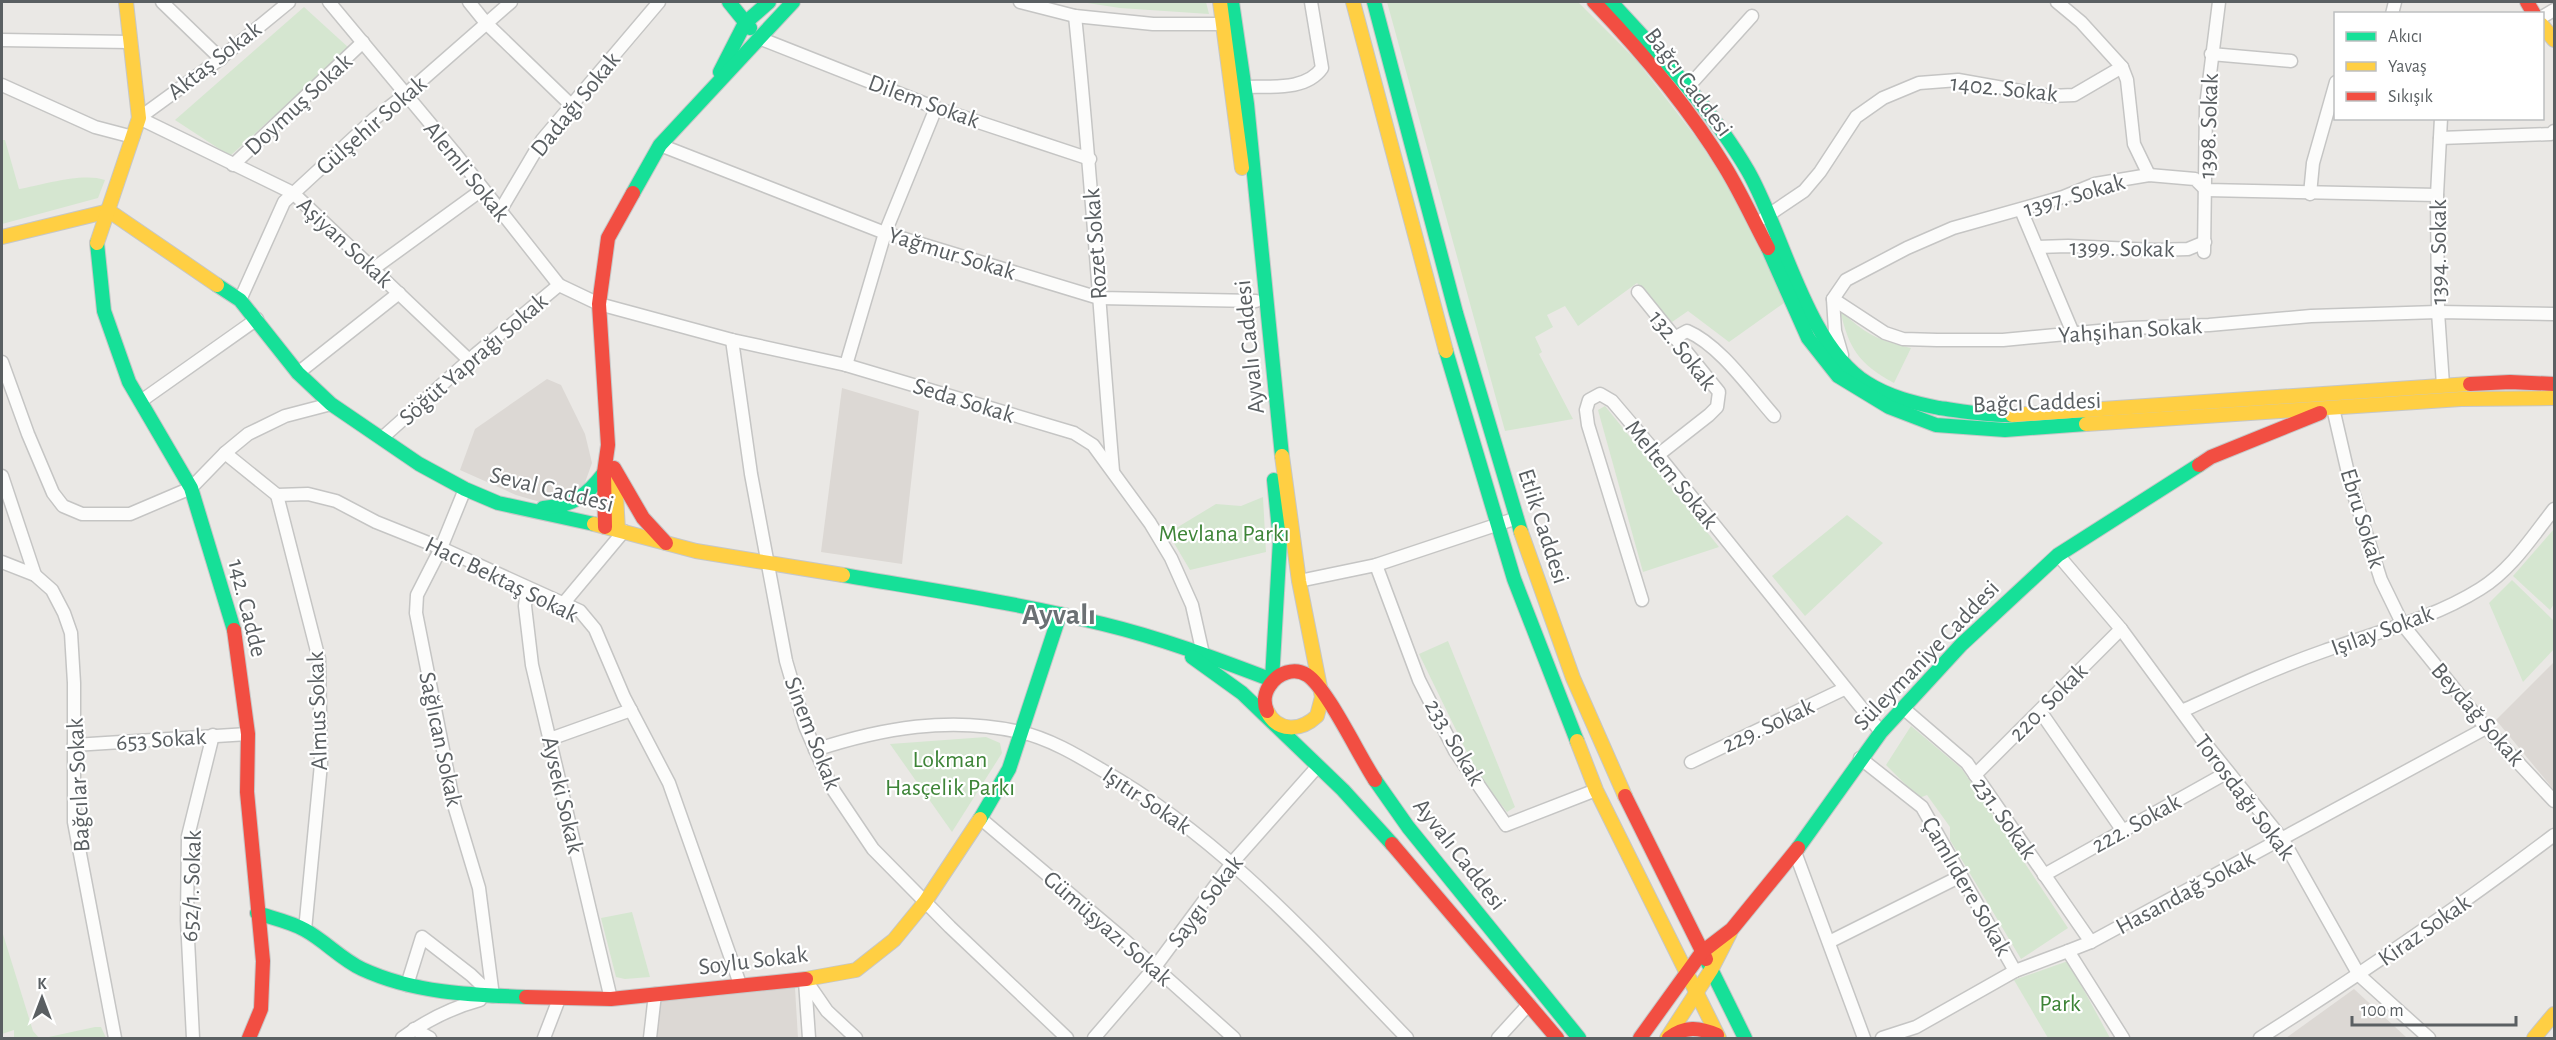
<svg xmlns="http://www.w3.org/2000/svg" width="2556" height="1040" font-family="'Alegreya Sans',sans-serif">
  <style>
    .education { fill: #dcd8d4 }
    .green { fill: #d5e6d0 }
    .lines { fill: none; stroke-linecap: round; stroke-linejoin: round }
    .street-casing { stroke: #c5c5c4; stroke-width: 15 }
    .fast-casing { stroke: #c6c7c7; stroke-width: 16 }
    .slow-casing { stroke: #c6c7c7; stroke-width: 16 }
    .jam-casing { stroke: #c6c7c7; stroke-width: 16 }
    .street { stroke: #fcfcfb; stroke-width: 12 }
    .fast { stroke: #16e098; stroke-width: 14 }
    .slow { stroke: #ffcf43; stroke-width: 14 }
    .jam { stroke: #f24e42; stroke-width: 14 }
    .labels { text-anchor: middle; stroke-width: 4.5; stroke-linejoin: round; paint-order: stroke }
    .street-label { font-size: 24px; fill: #5a5f62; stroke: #fff }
    .park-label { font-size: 24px; fill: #3d8437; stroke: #fff }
    .district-label { font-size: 30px; font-weight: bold; fill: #6b7174; stroke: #fff }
  </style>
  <rect width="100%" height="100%" fill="#eae8e5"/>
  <!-- education -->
  <g class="education">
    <path d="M547,379L561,385L585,434L592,463L582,491L564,500L540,502L516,495L460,470L475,429Z"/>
    <path d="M842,388L919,411L902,564L821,552Z"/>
    <path d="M2554,662V790L2496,720Z"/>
    <path d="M795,988L798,1038H657L661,998Z"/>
    <path d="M2354,989L2407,1038H2286Z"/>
  </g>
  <!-- green -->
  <g class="green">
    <path d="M1081,2H1206L1209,14L1120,8Z"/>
    <path d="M1387,2H1578L1637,61L1698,140L1748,217L1784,303L1729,342L1688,311L1672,322L1637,283L1578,326L1565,306L1547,315L1553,327L1535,337L1542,352L1539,354L1573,419L1505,431Z"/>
    <path d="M304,7L349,48L230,156L175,120Z"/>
    <path d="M2,140H5L19,189C42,185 83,172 105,180L98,198L2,224Z"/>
    <path d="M1840,310C1865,334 1877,340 1911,348L1894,383C1859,364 1849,349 1840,310Z"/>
    <path d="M1605,406L1719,547L1643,572L1598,410Z"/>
    <path d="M1263,497L1266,552L1190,570L1168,533L1216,504L1241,506Z"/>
    <path d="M1847,515L1883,543L1805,616L1772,576Z"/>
    <path d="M2554,529V604L2550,610L2513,576Z"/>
    <path d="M2512,580L2554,621V649L2523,682L2489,603Z"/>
    <path d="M1448,641L1515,807L1507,812L1478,775L1419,654Z"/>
    <path d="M1911,726L1962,769L2068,928L2021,959L1950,840V827L1927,795L1919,798L1886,765Z"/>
    <path d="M986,737L1000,743L1002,753L952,832L890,744Z"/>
    <path d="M632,912L650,977L625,979L616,977L601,918Z"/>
    <path d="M2,931L33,1031L39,1038H14V1030L2,1034Z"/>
    <path d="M2068,961L2110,1038H2048L2014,980Z"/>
    <path d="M95,1027H101L106,1038H44Z"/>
  </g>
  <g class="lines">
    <defs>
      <g id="street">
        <path d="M162,2L221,59"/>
        <path d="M289,2L216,62L139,118L293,193L469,360"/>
        <path d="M329,2L454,152L559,285"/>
        <path d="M469,2L486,23L571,105"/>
        <path d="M1020,2L1075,16L1153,24H1223"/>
        <path d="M2057,2L2081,22L2122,67L2127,80L2134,144L2149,175"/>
        <path d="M2392,14L2395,2"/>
        <path d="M1075,16C1091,168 1100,320 1113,471"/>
        <path d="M2542,17L2554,10"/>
        <path d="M759,38L936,108L1090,159"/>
        <path d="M2,40L130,42"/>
        <path d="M2211,54L2291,61"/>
        <path d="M2,85L95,127L133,137"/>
        <path d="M1245,87C1270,86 1306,91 1322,68L1311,2"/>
        <path d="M1688,87L1752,16"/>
        <path d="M2441,118L2437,195L2438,312L2443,385"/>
        <path d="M2440,138L2551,134L2554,131"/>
        <path d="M660,145L885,233L1099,298L1256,301"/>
        <path d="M233,165L363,42"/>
        <path d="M2310,194L2313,163L2336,82"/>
        <path d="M2021,210L2073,333"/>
        <path d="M500,211L542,140L659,2"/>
        <path d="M1764,218L1804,191L1820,172L1856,117L1883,98L1919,83L1958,80L2049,96L2074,95L2122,67"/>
        <path d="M2037,247L2068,246L2154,250L2188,249L2205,242"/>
        <path d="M2204,252L2206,106L2219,2"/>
        <path d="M373,269L483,189"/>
        <path d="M1638,292L1719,392L1717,407L1709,415L1658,455"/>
        <path d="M1833,299L1885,333L1903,339L1937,340H2003L2130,328L2209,325L2311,316L2438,312L2554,314"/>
        <path d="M240,300L284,202L374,119L406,94L511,2"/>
        <path d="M1674,338L1687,331C1720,345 1750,389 1774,416"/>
        <path d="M732,340L751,474L786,661L805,726L832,788L873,849L950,927L1067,1038"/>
        <path d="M1842,355L1835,331L1833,299L1846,280L1907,248L1953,228L2063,197L2095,184L2149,175L2195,179L2206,190L2437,195"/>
        <path d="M2,362L28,434L53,493L63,506L82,514H130L191,488L225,453L248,434L285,416L331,404"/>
        <path d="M846,365L885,233L936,108"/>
        <path d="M298,373L399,293"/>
        <path d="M141,401L257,319"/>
        <path d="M2333,408L2351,486L2381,580L2403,625L2486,728L2554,801"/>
        <path d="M382,438L476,354L559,285L599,304L732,340L846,365L1074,433L1093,445L1150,523L1171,558L1192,605L1203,654"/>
        <path d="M225,453L277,495L308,494L336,501L376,522L441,548L580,611L595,629L624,697L669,783L740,984"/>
        <path d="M2,476L35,575"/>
        <path d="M465,489L441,548L417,595L416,613L454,805L479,888L493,996"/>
        <path d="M277,495L319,659L321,764L305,930"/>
        <path d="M2058,555L2121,629L2201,738L2283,840L2359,975L2429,1038"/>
        <path d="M2,562L35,575L52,590L64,613L71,633L74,683V822L115,1038"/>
        <path d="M1376,565L1419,680L1455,751L1506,825L1596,790"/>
        <path d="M1299,581L1376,565L1517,518"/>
        <path d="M527,589L525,606L532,665L611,999"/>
        <path d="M1642,600L1588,425L1586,410L1589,400L1600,394L1612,401L1658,455L1881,732"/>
        <path d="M563,604L624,531"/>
        <path d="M1903,708L1967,763L2091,942"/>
        <path d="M2040,711L2123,831"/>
        <path d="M2182,711C2228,690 2275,668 2324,651C2377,632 2432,619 2480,589C2511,570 2532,537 2554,509"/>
        <path d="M550,739L631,710"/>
        <path d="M74,745L248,734"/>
        <path d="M815,750C882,728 950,716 1020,732C1048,738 1077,755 1102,770C1222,838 1312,940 1407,1038"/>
        <path d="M1860,758L1922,807L2015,971"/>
        <path d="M1691,762L1844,689"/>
        <path d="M1975,775L2121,629"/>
        <path d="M980,818L1121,937L1234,1038"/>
        <path d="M1795,852L1864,1038"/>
        <path d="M2044,875L2228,772"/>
        <path d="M1829,942L1961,876"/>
        <path d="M805,979L827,1011L856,1038"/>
        <path d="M805,981L809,1038"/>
        <path d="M407,985L422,937L471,975L493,996"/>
        <path d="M414,1029L430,1038"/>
        <path d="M193,1038L187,920L188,836L213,735"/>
        <path d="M402,1038C427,1020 450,1008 480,1000"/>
        <path d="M544,1038L559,999"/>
        <path d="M650,1038L655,994"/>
        <path d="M1094,1038L1155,967L1232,863L1318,766"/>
        <path d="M1498,1038L1529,1004"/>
        <path d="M1882,1038L1916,1027L2015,971L2068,951"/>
        <path d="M2123,1038L2068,951L2091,942L2486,728"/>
        <path d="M2260,1038C2361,974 2459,907 2554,835"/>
      </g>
      <g id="fast">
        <path d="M729,2L750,28"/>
        <path d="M1232,2L1247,104L1282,456"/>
        <path d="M1374,2L1456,313L1521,532"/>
        <path d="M1611,2C1660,55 1712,109 1748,171C1783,232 1806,345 1867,383C1889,397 1914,403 1939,408C1962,411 1988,416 2012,415"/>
        <path d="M720,72L745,23L769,2"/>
        <path d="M633,193L660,145L793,2"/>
        <path d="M97,243L104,311L129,382L191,488L234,630"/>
        <path d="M1768,248L1808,338L1838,376L1889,407L1936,425L2005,430L2086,424"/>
        <path d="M217,285L240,300L298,373L331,404L419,464L465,489L498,503L594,524"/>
        <path d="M1446,351L1514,579L1577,741"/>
        <path d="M543,508C572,506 587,496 604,473"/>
        <path d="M843,575C930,590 1018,603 1103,624C1161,638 1217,659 1272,680"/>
        <path d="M1192,657L1242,693L1343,790L1392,844"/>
        <path d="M1272,680L1280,540L1274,480"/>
        <path d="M1375,780L1408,827L1579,1038"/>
        <path d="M980,819L1009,769L1060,614"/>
        <path d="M1798,848L1881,732L1961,645L2058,555L2199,465"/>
        <path d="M257,913C272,918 291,922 305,930C325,941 341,959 362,969C414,993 470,995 526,997"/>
        <path d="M1706,959L1745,1038"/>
      </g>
      <g id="slow">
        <path d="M1220,2L1242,168"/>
        <path d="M1353,2L1446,351"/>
        <path d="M2542,25L2554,40"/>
        <path d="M2,237L109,211L217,285"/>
        <path d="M97,243L139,118L126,2"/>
        <path d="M2012,415L2470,384"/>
        <path d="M2086,424L2461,399L2554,398"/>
        <path d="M615,478L618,530"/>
        <path d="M594,524L696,551L843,575"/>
        <path d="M1521,532L1573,678L1625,796"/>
        <path d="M1267,711C1278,733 1301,731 1317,716L1322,697L1299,581L1282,456"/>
        <path d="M1577,741L1596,790L1719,1038"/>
        <path d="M806,979L856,970L894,940L925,902L980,819"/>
        <path d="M1667,1038L1711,970L1730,933"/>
        <path d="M2534,1038L2554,1014"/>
      </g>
      <g id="jam">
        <path d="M1594,2C1642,52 1689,108 1725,167C1741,193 1754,222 1768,248"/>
        <path d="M2527,2L2534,14"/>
        <path d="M2470,384L2510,382L2554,384"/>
        <path d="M2199,465L2211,457L2320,413"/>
        <path d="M614,468L643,518L666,543"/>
        <path d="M605,527L604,473L608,445L599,304L608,238L633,193"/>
        <path d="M234,630L248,734L247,792L263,961L261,1009L249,1038"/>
        <path d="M1267,711C1263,702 1265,692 1270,685C1278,673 1294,667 1307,675C1327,688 1359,756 1375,780"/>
        <path d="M1625,796L1706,959"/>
        <path d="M1392,844L1557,1038"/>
        <path d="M526,997L611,999L806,979"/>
        <path d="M1640,1038L1702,952L1732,929L1798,848"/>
        <path d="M1669,1038C1685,1026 1699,1027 1717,1035"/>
      </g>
    </defs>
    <!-- street casing -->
    <use href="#street" class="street-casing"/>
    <!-- fast casing -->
    <use href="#fast" class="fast-casing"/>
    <!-- slow casing -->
    <use href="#slow" class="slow-casing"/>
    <!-- jam casing -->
    <use href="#jam" class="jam-casing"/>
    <!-- street -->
    <use href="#street" class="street"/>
    <!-- fast -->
    <use href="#fast" class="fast"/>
    <!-- slow -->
    <use href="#slow" class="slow"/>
    <!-- jam -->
    <use href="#jam" class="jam"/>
  </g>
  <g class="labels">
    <!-- street labels -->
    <g class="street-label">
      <text transform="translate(214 60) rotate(-38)" y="8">Aktaş Sokak</text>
      <text transform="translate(1689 82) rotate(53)" y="8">Bağcı Caddesi</text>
      <text transform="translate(2004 88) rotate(6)" y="8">1402. Sokak</text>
      <text transform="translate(924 101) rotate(20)" y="8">Dilem Sokak</text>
      <text transform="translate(298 104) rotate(-43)" y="8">Doymuş Sokak</text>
      <text transform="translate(575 104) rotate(-51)" y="8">Dadağı Sokak</text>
      <text transform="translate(371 125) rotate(-41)" y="8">Gülşehir Sokak</text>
      <text transform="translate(2208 126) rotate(-88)" y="8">1398. Sokak</text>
      <text transform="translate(467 171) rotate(51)" y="8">Alemli Sokak</text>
      <text transform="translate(2074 195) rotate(-16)" y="8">1397. Sokak</text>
      <text transform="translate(345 242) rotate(43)" y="8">Aşiyan Sokak</text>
      <text transform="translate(1095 244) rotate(-94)" y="8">Rozet Sokak</text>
      <text transform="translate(2122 248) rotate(1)" y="8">1399. Sokak</text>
      <text transform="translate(2438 252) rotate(-90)" y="8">1394. Sokak</text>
      <text transform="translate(952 253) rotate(17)" y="8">Yağmur Sokak</text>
      <text transform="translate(2130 330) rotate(-4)" y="8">Yahşihan Sokak</text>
      <text transform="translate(1249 347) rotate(-96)" y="8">Ayvalı Caddesi</text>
      <text transform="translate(1683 350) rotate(52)" y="8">132. Sokak</text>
      <text transform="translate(473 359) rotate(-41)" y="8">Söğüt Yaprağı Sokak</text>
      <text transform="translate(964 400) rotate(17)" y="8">Seda Sokak</text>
      <text transform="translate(2037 402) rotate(-2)" y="8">Bağcı Caddesi</text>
      <text transform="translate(1672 474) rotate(51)" y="8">Meltem Sokak</text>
      <text transform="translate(552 489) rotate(14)" y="8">Seval Caddesi</text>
      <text transform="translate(2363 518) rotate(73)" y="8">Ebru Sokak</text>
      <text transform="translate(1544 526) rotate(72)" y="8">Etlik Caddesi</text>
      <text transform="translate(502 579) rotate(26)" y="8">Hacı Bektaş Sokak</text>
      <text transform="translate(248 608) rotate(76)" y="8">142. Cadde</text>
      <text transform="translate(2382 630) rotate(-20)" y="8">Işılay Sokak</text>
      <text transform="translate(1926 655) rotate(-46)" y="8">Süleymaniye Caddesi</text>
      <text transform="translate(2048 702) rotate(-45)" y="8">220. Sokak</text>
      <text transform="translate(317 711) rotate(-92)" y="8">Almus Sokak</text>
      <text transform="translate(2478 714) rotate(49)" y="8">Beydağ Sokak</text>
      <text transform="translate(1768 725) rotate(-25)" y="8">229. Sokak</text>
      <text transform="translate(813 733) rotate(69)" y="8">Sinem Sokak</text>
      <text transform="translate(161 739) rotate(-4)" y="8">653 Sokak</text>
      <text transform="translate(441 739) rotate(78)" y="8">Sağlıcan Sokak</text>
      <text transform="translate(1455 742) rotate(60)" y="8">233. Sokak</text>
      <text transform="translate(78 785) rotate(-93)" y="8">Bağcılar Sokak</text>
      <text transform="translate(563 795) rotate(77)" y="8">Ayseki Sokak</text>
      <text transform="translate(2245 797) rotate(53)" y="8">Torosdağı Sokak</text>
      <text transform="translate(1147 800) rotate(34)" y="8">Işıtır Sokak</text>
      <text transform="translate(2005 818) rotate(55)" y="8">231. Sokak</text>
      <text transform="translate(2136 823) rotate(-29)" y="8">222. Sokak</text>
      <text transform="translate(1460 854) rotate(52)" y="8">Ayvalı Caddesi</text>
      <text transform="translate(191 886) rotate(-88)" y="8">652/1. Sokak</text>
      <text transform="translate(1967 886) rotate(60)" y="8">Çamlıdere Sokak</text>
      <text transform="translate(2185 892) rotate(-28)" y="8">Hasandağ Sokak</text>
      <text transform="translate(1205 901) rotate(-53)" y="8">Saygı Sokak</text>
      <text transform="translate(1108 928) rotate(41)" y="8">Gümüşyazı Sokak</text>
      <text transform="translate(2424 930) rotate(-35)" y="8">Kiraz Sokak</text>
      <text transform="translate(753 960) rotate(-7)" y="8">Soylu Sokak</text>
    </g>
    <!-- park labels -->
    <g class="park-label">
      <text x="1224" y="541">Mevlana Parkı</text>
      <text x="950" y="767">Lokman<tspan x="950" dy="28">Hasçelik Parkı</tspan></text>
      <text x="2060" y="1011">Park</text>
    </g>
    <!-- district labels -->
    <g class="district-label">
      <text x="1059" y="624">Ayvalı</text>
    </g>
  </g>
  <!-- border -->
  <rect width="2556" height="1040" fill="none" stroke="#5a5f62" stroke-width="6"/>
  <!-- legend -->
  <rect x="2334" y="12" width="210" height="108" fill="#ffffff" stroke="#bdbfc0" stroke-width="1.5"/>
  <rect x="2346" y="32" width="30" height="9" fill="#16e098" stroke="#bdbfc0" stroke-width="1.5"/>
  <text x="2388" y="42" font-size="18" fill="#5a5f62">Akıcı</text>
  <rect x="2346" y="62" width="30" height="9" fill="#ffcf43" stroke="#bdbfc0" stroke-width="1.5"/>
  <text x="2388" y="72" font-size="18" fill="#5a5f62">Yavaş</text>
  <rect x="2346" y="92" width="30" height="9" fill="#f24e42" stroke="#bdbfc0" stroke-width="1.5"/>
  <text x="2388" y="102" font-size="18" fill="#5a5f62">Sıkışık</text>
  <!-- north arrow -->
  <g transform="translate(42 998)" stroke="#ffffff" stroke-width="4.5" paint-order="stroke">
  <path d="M0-4.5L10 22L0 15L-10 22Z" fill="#5a5f62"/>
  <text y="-9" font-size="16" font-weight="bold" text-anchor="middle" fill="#5a5f62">K</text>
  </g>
  <!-- scale -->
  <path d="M2352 1016v9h164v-9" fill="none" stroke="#5a5f62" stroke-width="3"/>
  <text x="2361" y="1016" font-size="18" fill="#5a5f62" stroke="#ffffff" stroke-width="4.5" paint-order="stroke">100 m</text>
</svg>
